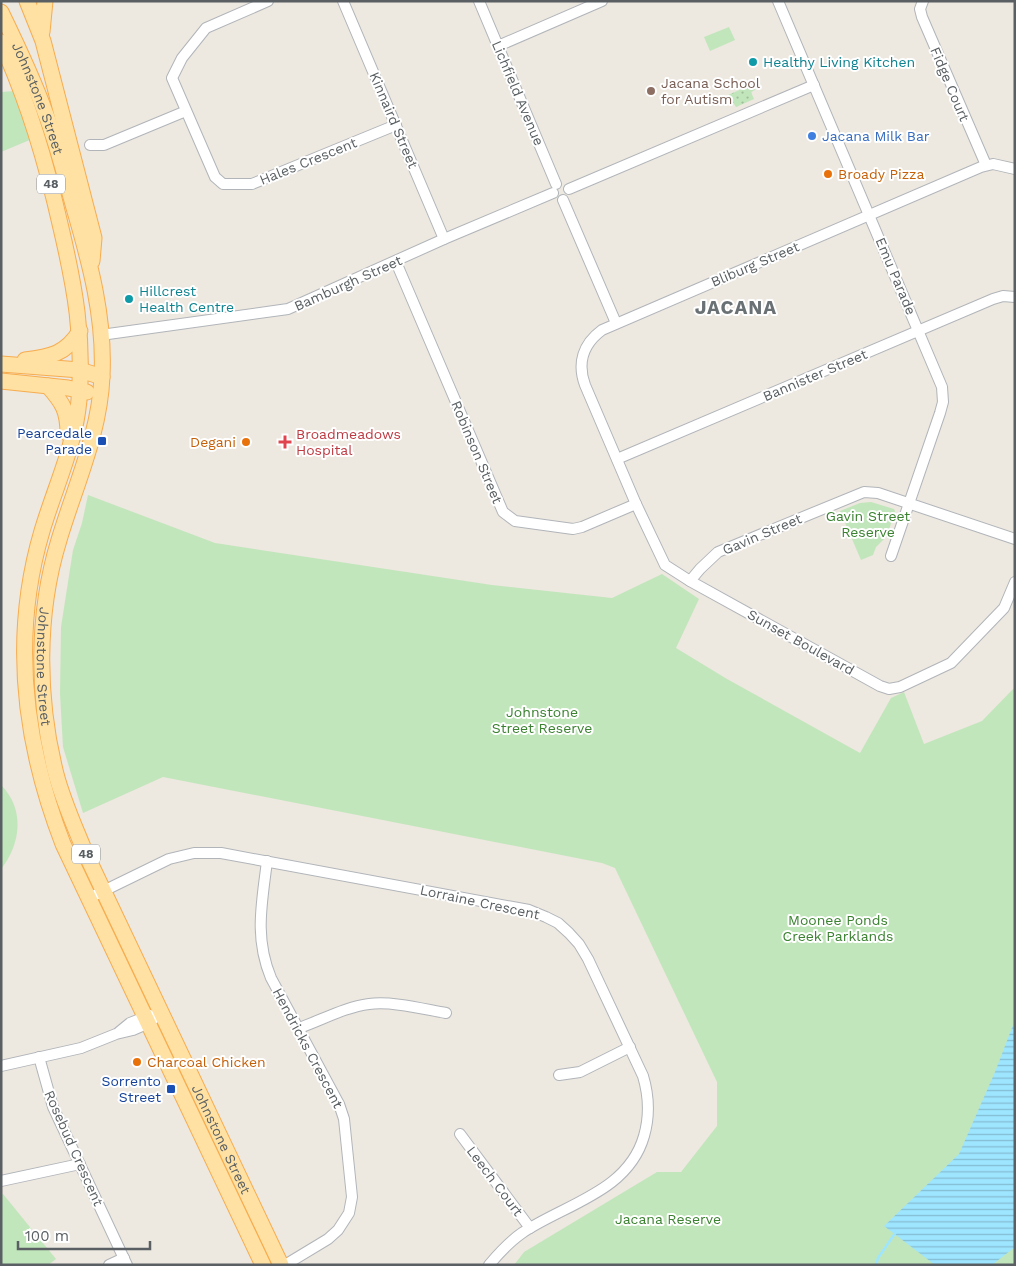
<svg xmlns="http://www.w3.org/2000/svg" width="1016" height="1266" font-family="'Work Sans',sans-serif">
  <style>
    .green { fill: #c2e6bb }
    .garden { fill: url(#garden-dots) }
    .water { fill: url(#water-rules) }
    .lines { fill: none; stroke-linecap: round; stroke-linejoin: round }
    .stream { stroke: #9ee5ff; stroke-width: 2.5 }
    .street-casing { stroke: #b1b5b9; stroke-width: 12 }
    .primary-casing { stroke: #f7ac4f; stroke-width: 17 }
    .street { stroke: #fff; stroke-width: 10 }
    .primary { stroke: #ffe1a3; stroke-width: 15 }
    .culture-dot { fill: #0f9aa8; stroke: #fff; stroke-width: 2 }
    .education-dot { fill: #8d6e63; stroke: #fff; stroke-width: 2 }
    .shop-dot { fill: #3f7fe0; stroke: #fff; stroke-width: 2 }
    .food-dot { fill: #e8710a; stroke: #fff; stroke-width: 2 }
    .transit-dot { fill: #1a4fb4; stroke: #fff; stroke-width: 2 }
    .health-dot { fill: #e0444e; stroke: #fff; stroke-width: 2 }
    .labels { text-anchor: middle; stroke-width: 4; stroke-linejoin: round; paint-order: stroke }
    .shield { fill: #fff; stroke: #8b8f91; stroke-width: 1 }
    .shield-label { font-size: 12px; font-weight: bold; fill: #595f62 }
    .culture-label { font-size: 14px; fill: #0d838f; stroke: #fff; text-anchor: start }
    .education-label { font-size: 14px; fill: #785e54; stroke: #fff; text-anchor: start }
    .street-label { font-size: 14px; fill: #595f62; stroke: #fff }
    .shop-label { font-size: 14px; fill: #366cbe; stroke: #fff; text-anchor: start }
    .food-label { font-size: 14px; fill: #c56008; stroke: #fff; text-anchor: start }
    .transit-label { font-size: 14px; fill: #164399; stroke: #fff; text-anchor: end }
    .health-label { font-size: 14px; fill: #be3a42; stroke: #fff; text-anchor: start }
    .park-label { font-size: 14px; fill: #3a8230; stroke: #fff }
    .district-label { font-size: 19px; font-weight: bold; letter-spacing: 1px; fill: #6a7174; stroke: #fff }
  </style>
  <defs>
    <pattern id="garden-dots" width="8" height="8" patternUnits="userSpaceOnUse" patternTransform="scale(1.25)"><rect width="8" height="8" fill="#c2e6bb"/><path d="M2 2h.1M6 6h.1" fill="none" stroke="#a1be9b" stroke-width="1.8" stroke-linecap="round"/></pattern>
    <pattern id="water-rules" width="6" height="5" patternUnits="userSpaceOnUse" patternTransform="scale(1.25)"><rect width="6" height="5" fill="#9ee5ff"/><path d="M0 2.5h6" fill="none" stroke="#84bdd2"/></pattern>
  </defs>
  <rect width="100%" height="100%" fill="#ede8e0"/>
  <!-- green -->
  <g class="green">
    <path d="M729,27L735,40L710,51L704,37Z"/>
    <path d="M15,91L32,139L1,152V92Z"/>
    <path d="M88,495L215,543L492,585L612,598L662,574L699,599L676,648L727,679L860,753L891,698L904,692L924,744L982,721L1015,687V1265H514L524,1252L657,1172H681L717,1126V1082L615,868L602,863L163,777L83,813L63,747L60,694L61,627L73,550L82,523Z"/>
    <path d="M871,502L894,509L895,511L887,536L876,547L873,555L861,560L840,511L860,503Z"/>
    <path d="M1,785C25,809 21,844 1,869Z"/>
    <path d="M3,1194L56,1259L48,1265H1V1195Z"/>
  </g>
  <!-- garden -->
  <path class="garden" d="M753,84L755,90L751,92L754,99L736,107L728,95Z"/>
  <!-- water -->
  <path class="water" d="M1015,1020V1247L992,1265H935L884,1226L959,1154L995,1072Z"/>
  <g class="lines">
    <!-- stream -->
    <path class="stream" d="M876,1265L878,1258L896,1232"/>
    <defs>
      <g id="street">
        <path d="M268,1L206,28L182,58L172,78L215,177L223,184H252L396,125"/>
        <path d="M343,1L444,239"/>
        <path d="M479,1L556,184"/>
        <path d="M778,1L942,387L943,402L940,413L891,556"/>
        <path d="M923,1L920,9L922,17L986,165"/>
        <path d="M498,46L602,1"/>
        <path d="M90,145H104L186,111"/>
        <path d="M1015,169L993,164L981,167L602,330C583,344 577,363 585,385L636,504L665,565L690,581L880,686L889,689L900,687L951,663L1004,608L1015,582"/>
        <path d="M569,189L814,85"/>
        <path d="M563,200L616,323"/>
        <path d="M396,262L503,512L515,521L573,529L582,527L636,504"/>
        <path d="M101,335L288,309L444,239L553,193"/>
        <path d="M617,459L993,299L1003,296L1015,297"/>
        <path d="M690,581L700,569L718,552L864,492L878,493L1015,539"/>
        <path d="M267,861C262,903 254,937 271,978L339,1104L344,1119L352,1197L349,1213L338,1230L328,1239L285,1265"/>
        <path d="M89,898L169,859L194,853H221L529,910L546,917L558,923L569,933L579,944L588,959L643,1076C649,1096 650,1115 644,1136C628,1192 565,1204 522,1233C509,1242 499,1253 489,1265"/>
        <path d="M299,1028C322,1020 345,1007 369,1004C392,1001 423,1009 446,1013"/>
        <path d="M119,1032L130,1023L150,1015"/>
        <path d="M39,1057L53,1107L127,1265"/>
        <path d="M1,1066L81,1048L116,1034L133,1030L149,1023L162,1012"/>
        <path d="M559,1075L580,1072L630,1047"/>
        <path d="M460,1134L530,1228"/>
        <path d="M1,1181L80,1164"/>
        <path d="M109,1265L124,1258"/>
      </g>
      <g id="primary">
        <path d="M27,1L43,41L94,238L92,261"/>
        <path id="s1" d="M1,12C17,45 33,78 45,112C57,143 65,176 74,208C90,263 105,318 102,376C100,433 75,486 59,540C36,615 37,699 56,774C63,801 75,827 85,852L281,1265"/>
        <path d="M42,32L45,1"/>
        <path d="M1,42C29,104 46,162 61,228C75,288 84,337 79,400C75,446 55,487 42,531C11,636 24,743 63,844L263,1265"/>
        <path d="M25,360C50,357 66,354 80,331"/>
        <path d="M1,364L80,370L102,377"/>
        <path d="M1,381L68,388L87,392"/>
        <path d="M48,386C63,403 68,411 68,434"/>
      </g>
    </defs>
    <!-- street casing -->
    <use href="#street" class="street-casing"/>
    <!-- primary casing -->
    <use href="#primary" class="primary-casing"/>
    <!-- street -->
    <use href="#street" class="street"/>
    <!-- primary -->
    <use href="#primary" class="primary"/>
  </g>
  <!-- markers -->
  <g class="culture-dot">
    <circle cx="753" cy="62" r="5"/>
    <circle cx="129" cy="299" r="5"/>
  </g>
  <circle class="education-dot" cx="651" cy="91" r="5"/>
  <circle class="shop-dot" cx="812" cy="136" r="5"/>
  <g class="food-dot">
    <circle cx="828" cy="174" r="5"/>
    <circle cx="246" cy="442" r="5"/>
    <circle cx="137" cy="1062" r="5"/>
  </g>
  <g class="transit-dot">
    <rect x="97" y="436" width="10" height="10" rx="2.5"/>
    <rect x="166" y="1084" width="10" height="10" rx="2.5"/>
  </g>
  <path class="health-dot" d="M282.5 434.5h5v5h5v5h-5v5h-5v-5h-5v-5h5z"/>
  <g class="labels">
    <!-- shield labels -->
    <g class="shield">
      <rect x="37" y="174.5" width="28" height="19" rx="4"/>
      <rect x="72" y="844.5" width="28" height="19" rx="4"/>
    </g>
    <g class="shield-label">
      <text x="51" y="188">48</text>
      <text x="86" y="858">48</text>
    </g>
    <!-- culture labels -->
    <g class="culture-label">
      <text x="763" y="67">Healthy Living Kitchen</text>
      <text x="139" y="296">Hillcrest<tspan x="139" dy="16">Health Centre</tspan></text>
    </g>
    <!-- education labels -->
    <g class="education-label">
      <text x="661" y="88">Jacana School<tspan x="661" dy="16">for Autism</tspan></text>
    </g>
    <!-- street labels -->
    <g class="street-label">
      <text transform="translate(950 84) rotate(67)" y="5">Fidge Court</text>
      <text transform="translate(518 93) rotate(67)" y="5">Lichfield Avenue</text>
      <text dy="5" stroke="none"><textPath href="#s1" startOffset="94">Johnstone Street</textPath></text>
      <text transform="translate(394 120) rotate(67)" y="5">Kinnaird Street</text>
      <text transform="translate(308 161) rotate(-22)" y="5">Hales Crescent</text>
      <text transform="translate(755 264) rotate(-23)" y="5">Bliburg Street</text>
      <text transform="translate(896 276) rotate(67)" y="5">Emu Parade</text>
      <text transform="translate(348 283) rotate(-24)" y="5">Bamburgh Street</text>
      <text transform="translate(815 375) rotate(-23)" y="5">Bannister Street</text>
      <text transform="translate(477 452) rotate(67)" y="5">Robinson Street</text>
      <text transform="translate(762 534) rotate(-23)" y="5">Gavin Street</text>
      <text transform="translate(801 642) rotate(29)" y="5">Sunset Boulevard</text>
      <text dy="5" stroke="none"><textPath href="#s1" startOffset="679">Johnstone Street</textPath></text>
      <text transform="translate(480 902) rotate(12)" y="5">Lorraine Crescent</text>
      <text transform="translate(308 1048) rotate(62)" y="5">Hendricks Crescent</text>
      <text dy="5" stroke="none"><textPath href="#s1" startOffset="1189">Johnstone Street</textPath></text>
      <text transform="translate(74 1148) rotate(66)" y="5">Rosebud Crescent</text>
      <text transform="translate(495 1181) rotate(53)" y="5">Leech Court</text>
    </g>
    <!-- shop labels -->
    <g class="shop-label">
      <text x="822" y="141">Jacana Milk Bar</text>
    </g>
    <!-- food labels -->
    <g class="food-label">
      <text x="838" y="179">Broady Pizza</text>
      <text x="236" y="447" text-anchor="end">Degani</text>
      <text x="147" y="1067">Charcoal Chicken</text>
    </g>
    <!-- transit labels -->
    <g class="transit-label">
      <text x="92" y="438">Pearcedale<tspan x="92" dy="16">Parade</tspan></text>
      <text x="161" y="1086">Sorrento<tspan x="161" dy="16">Street</tspan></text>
    </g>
    <!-- health labels -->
    <g class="health-label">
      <text x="296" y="439">Broadmeadows<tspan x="296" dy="16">Hospital</tspan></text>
    </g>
    <!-- park labels -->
    <g class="park-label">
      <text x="868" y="521">Gavin Street<tspan x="868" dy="16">Reserve</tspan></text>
      <text x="542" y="717">Johnstone<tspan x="542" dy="16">Street Reserve</tspan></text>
      <text x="838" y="925">Moonee Ponds<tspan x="838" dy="16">Creek Parklands</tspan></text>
      <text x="668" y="1224">Jacana Reserve</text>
    </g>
    <!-- district labels -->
    <g class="district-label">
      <text x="736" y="314">JACANA</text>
    </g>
  </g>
  <!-- border -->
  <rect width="1016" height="1266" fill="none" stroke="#595f62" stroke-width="5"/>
  <!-- scale -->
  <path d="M18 1241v8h132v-8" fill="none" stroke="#595f62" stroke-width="2.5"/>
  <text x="25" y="1241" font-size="15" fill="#595f62" stroke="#ffffff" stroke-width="4" paint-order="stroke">100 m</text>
</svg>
